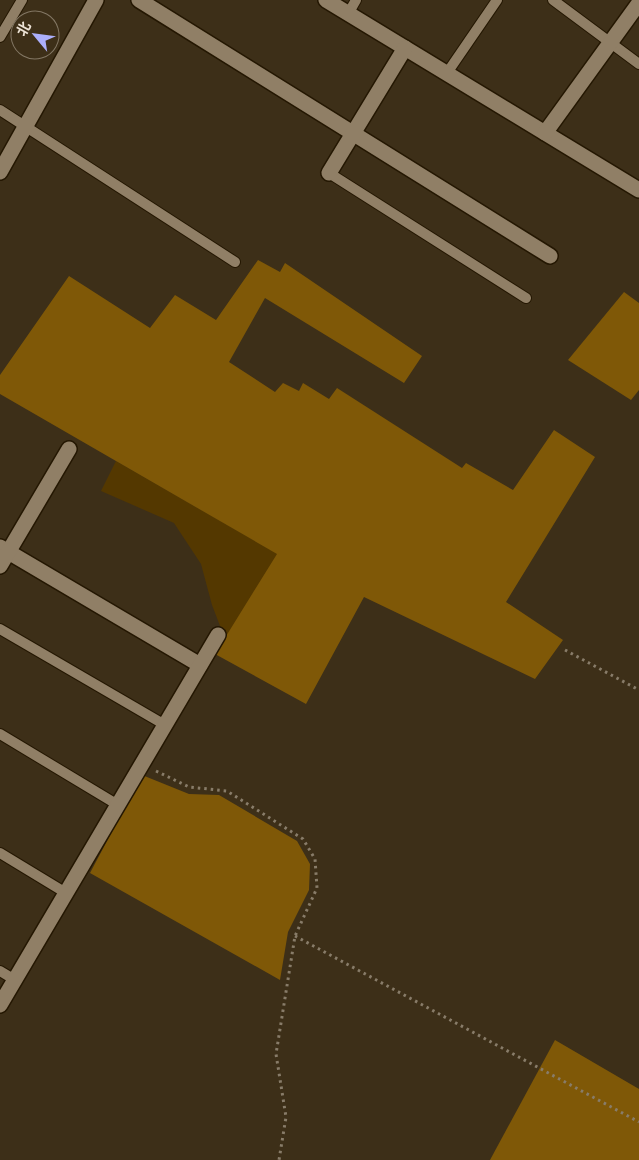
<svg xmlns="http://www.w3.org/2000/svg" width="639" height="1160" font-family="Cabin,'Noto Sans SC',sans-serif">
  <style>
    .green { fill: #543800 }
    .forest { fill: #7f5807 }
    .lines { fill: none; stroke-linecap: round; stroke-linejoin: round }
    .lane-casing { stroke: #241702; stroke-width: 12 }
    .street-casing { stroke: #241702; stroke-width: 18 }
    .path { stroke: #887c69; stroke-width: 3; stroke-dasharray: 2.5 4; stroke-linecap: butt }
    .lane { stroke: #907f66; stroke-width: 10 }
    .street { stroke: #907f66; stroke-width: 15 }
  </style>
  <rect width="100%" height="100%" fill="#3d2f18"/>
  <!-- green -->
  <path class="green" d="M116,461L278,554L225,639L212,605L201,564L174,523L101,491Z"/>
  <!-- forest -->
  <g class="forest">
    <path d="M258,260L280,272L285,263L422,356L404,383L265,298L229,362L275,392L283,383L299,391L303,383L329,399L337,388L462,468L466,463L513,490L554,430L595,457L506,602L563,640L535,679L364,597L306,704L215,654L277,554L0,394V375L69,276L150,328L175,295L216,320Z"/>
    <path d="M624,292L639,303V390L631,400L568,360Z"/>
    <path d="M142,775L189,794L219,795L297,841L310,864L309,890L288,932L280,980L90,873Z"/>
    <path d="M555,1040L639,1089V1160H490Z"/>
  </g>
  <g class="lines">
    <defs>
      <g id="lane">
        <path d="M553,0L639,64"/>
        <path d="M348,14L356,0"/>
        <path d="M0,37L22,0"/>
        <path d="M447,73L497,0"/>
        <path d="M0,110L235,262"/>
        <path d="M329,173L526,298"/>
        <path d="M0,629L165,725"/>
        <path d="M0,734L118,805"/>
        <path d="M0,853L66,893"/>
        <path d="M0,971L15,980"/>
      </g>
      <g id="street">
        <path d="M139,0L550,256"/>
        <path d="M326,0L639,190"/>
        <path d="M545,133L639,3"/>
        <path d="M0,172L96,0"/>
        <path d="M329,173L405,48"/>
        <path d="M0,547L200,665"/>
        <path d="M0,566L69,449"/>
        <path d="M0,1005L218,635"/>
      </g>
    </defs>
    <!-- lane casing -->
    <use href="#lane" class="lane-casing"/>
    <!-- street casing -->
    <use href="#street" class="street-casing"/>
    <!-- path -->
    <g class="path">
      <path d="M565,650L639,690"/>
      <path d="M156,771L189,787L227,791L303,839L315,859L317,888L295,936L276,1054L286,1117L279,1160"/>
      <path d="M295,936L639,1122"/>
    </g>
    <!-- lane -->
    <use href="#lane" class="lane"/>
    <!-- street -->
    <use href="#street" class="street"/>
  </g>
  <!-- north arrow -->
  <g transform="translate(35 35) rotate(299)"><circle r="24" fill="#3d2f18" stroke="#837764"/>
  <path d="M0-4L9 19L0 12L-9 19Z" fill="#acaffb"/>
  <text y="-8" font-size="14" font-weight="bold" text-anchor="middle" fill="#ede3d6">北</text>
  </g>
</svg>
